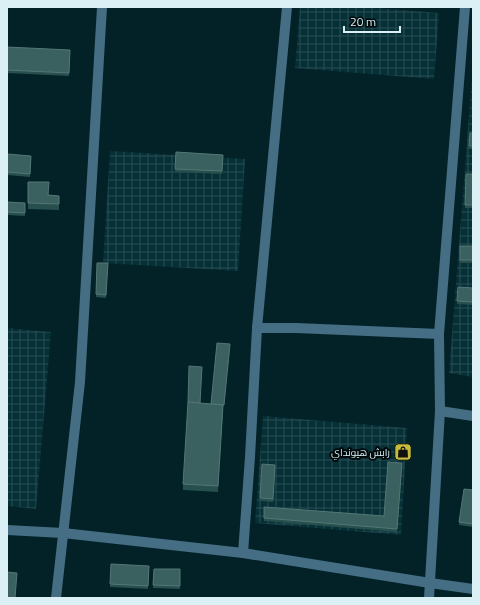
<svg xmlns="http://www.w3.org/2000/svg" width="480" height="605" font-family="'Titillium Web',Cairo,sans-serif">
  <style>
    .industrial { fill: url(#industrial-grid) }
    .lines { fill: none; stroke-linecap: round; stroke-linejoin: round }
    .street { stroke: #456e84; stroke-width: 10 }
    .wall { fill: #274f4d }
    .shaded-wall { fill: #103636 }
    .building { fill: #3a605f; stroke: #537776 }
    .labels { text-anchor: middle; stroke-width: 4; stroke-linejoin: round; paint-order: stroke }
    .poi-label { font-size: 10px; fill: #daf0f4; stroke: #000a0d; text-anchor: end }
  </style>
  <defs>
    <pattern id="industrial-grid" width="8" height="8" patternUnits="userSpaceOnUse"><rect width="8" height="8" fill="#053036"/><path d="M0 4h8M4 0v8" fill="none" stroke="#294e54"/></pattern>
  </defs>
  <rect width="100%" height="100%" fill="#022227"/>
  <!-- industrial -->
  <g class="industrial">
    <path d="M300,7H364L439,13L434,79L295,68Z"/>
    <path d="M473,65V377L449,373Z"/>
    <path d="M110,151L245,159L238,271L103,263Z"/>
    <path d="M7,328L51,332L36,509L7,506Z"/>
    <path d="M263,416L407,428L401,535L255,523Z"/>
  </g>
  <g class="lines">
    <!-- street -->
    <g class="street">
      <path d="M465,7L439,334L440,411L473,416"/>
      <path d="M257,328L287,7"/>
      <path d="M7,530L63,533L243,553L430,583L473,589"/>
      <path d="M243,553L250,457L257,328H296L439,334"/>
      <path d="M56,598L80,382L102,7"/>
      <path d="M429,598L440,411"/>
    </g>
  </g>
  <!-- wall -->
  <g class="wall">
    <path d="M7,47L70,50L69,76L7,73Z"/>
    <path d="M470,133H473V149H469Z"/>
    <path d="M176,152L223,155L222,174L175,172Z"/>
    <path d="M7,154L31,156L30,177L7,175Z"/>
    <path d="M466,174H473V208H465Z"/>
    <path d="M28,182L49,195L59,196V210L28,209Z"/>
    <path d="M7,202L25,203V216L7,215Z"/>
    <rect x="460" y="246" width="13" height="17"/>
    <path d="M97,263H108L106,298L96,297Z"/>
    <path d="M458,287L473,288V305L457,304Z"/>
    <path d="M230,347L223,408L218,492L183,490V484Z"/>
    <path d="M402,463L397,532L264,521V507L384,516Z"/>
    <path d="M262,464L275,465L273,502L260,501Z"/>
    <path d="M473,490V527L459,525V522Z"/>
    <path d="M111,564L149,566L148,589L110,587Z"/>
    <path d="M154,569H180V589L153,588Z"/>
  </g>
  <!-- shaded-wall -->
  <path class="shaded-wall" d="M223,405V410L218,492V486Z"/>
  <!-- building -->
  <g class="building">
    <path d="M7,47L70,50L69,73L7,70Z"/>
    <path d="M470,133H473V146H469Z"/>
    <path d="M176,152L223,155L222,171L175,169Z"/>
    <path d="M7,154L31,156L30,174L7,172Z"/>
    <path d="M466,174H473V205H465Z"/>
    <path d="M28,182H49L48,195L59,196V204L28,203Z"/>
    <path d="M7,202L25,203V213L7,212Z"/>
    <rect x="460" y="246" width="13" height="14"/>
    <path d="M97,263H108L106,295L96,294Z"/>
    <path d="M458,287L473,288V302L457,301Z"/>
    <path d="M217,343L230,344L224,405L211,404Z"/>
    <path d="M189,366L202,367L200,403L188,402Z"/>
    <path d="M188,402L223,405L218,486L183,484Z"/>
    <path d="M388,462L402,463L397,529L264,518V507L384,516Z"/>
    <path d="M262,464L275,465L273,499L260,498Z"/>
    <path d="M464,489L473,490V524L459,522Z"/>
    <path d="M111,564L149,566L148,586L110,584Z"/>
    <path d="M154,569H180V586L153,585Z"/>
    <path d="M7,572L17,573L15,598H7Z"/>
  </g>
  <!-- icons -->
  <defs>
    <symbol id="shop-square" viewBox="-11 -11 22 22"><rect x="-9" y="-9" width="18" height="18" rx="4" fill="#c7bb3b" stroke="#000a0d"/><path d="M-5-2.5h2.3a2.7 3.5 0 0 1 5.4 0H5L5.5 6h-11ZM-1.5-2.5h3a1.5 2.3 0 0 0-3 0Z" fill="#111"/></symbol>
  </defs>
  <g fill-rule="evenodd">
    <use href="#shop-square" x="393" y="442" width="20" height="20"/>
  </g>
  <g class="labels">
    <!-- poi labels -->
    <g class="poi-label">
      <text x="390" y="456">رابش هيونداي</text>
    </g>
  </g>
  <!-- border -->
  <rect width="480" height="605" fill="none" stroke="#daf0f4" stroke-width="16"/>
  <!-- scale -->
  <path d="M344 26v6h56v-6" fill="none" stroke="#daf0f4" stroke-width="2"/>
  <text x="350" y="26" font-size="12" fill="#daf0f4" stroke="#000a0d" stroke-width="3" paint-order="stroke">20 m</text>
</svg>
